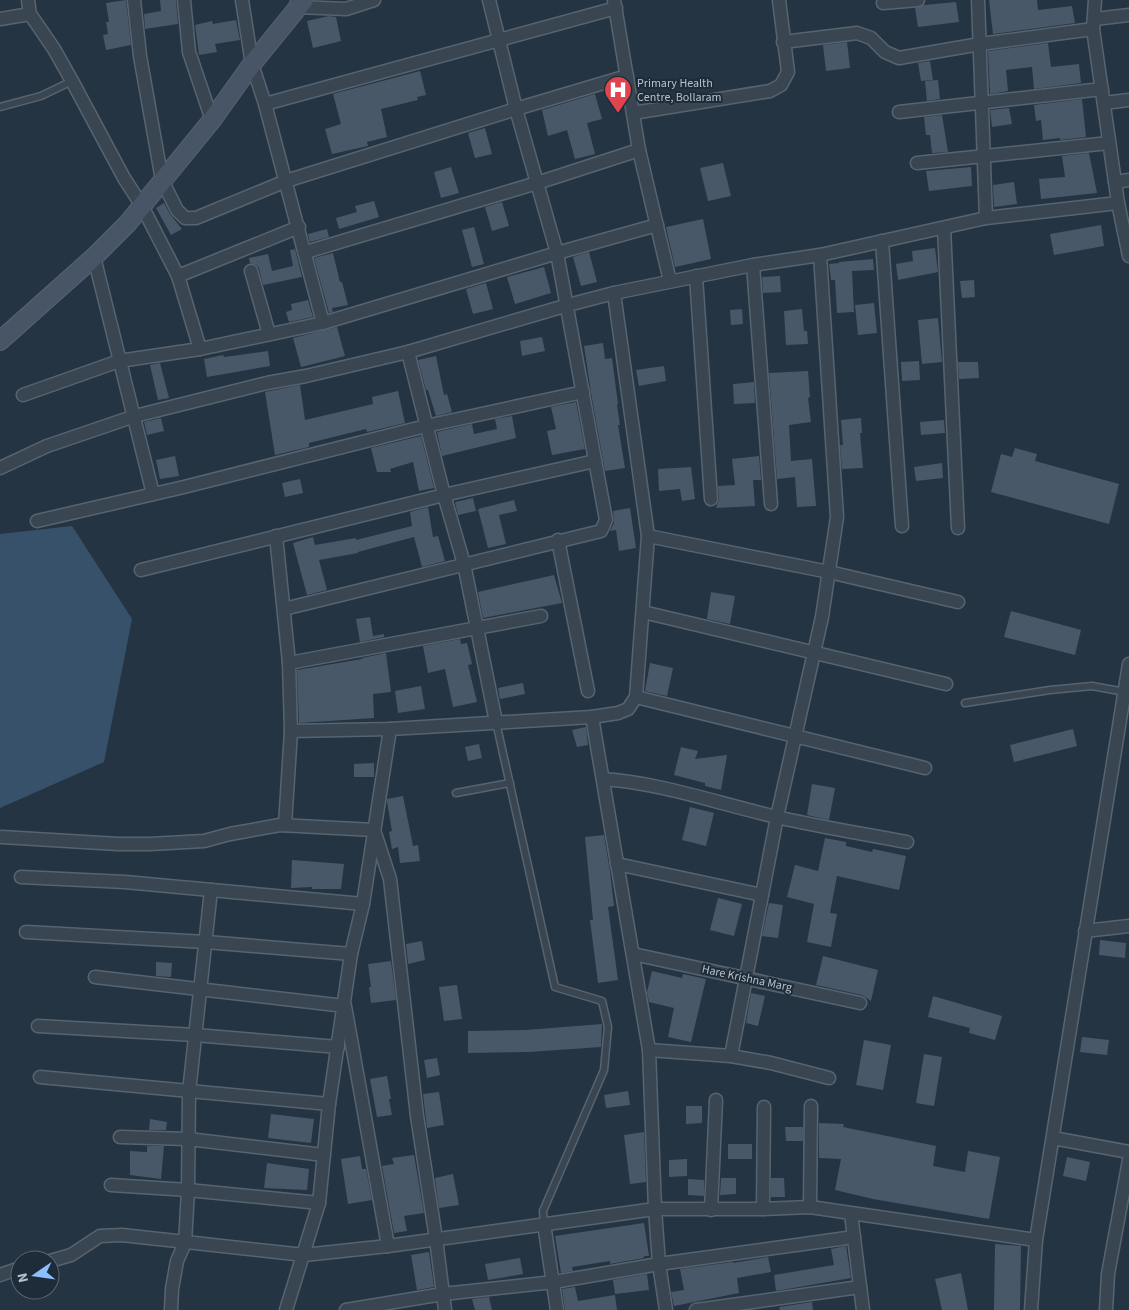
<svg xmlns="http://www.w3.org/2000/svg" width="1129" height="1310" font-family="'Source Sans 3',sans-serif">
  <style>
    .water { fill: #38516b }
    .building { fill: #495869 }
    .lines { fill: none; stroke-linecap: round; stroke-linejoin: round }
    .lane-casing { stroke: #576470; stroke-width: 9 }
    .street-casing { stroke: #576470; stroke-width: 15 }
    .secondary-casing { stroke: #576470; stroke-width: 20 }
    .lane { stroke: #394652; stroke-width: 6 }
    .street { stroke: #394652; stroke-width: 12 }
    .secondary { stroke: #475566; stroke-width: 18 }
    .labels { text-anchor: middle; stroke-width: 4; stroke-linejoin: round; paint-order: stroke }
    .poi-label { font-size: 12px; fill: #b6c1cc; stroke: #1e2b38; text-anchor: start }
    .street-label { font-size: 12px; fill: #b6c1cc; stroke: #1e2b38 }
  </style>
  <rect width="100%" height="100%" fill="#253443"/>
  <!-- water -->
  <path class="water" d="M72,526L132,619L104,762L0,808V534Z"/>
  <!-- building -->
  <g class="building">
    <path d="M126,0L131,45L106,50L103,35L108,34L106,22H109L106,3Z"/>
    <path d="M160,0H176L178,24L145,29L144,14L161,11Z"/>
    <path d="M989,0H1037L1038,10L1072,6L1075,23L993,34Z"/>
    <path d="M956,2L959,22L918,27L915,8L924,5Z"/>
    <path d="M329,16L336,17L341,41L313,48L307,21Z"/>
    <path d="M236,20L240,40L215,44L217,52L199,55L195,25L212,21L213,24Z"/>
    <path d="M847,42L850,68L826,71L823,45Z"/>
    <path d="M1048,43L1051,67L1079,64L1081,83L1034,89L1032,67L1006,70L1008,91L990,94L988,51Z"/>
    <path d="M930,61L933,80L921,81L918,63Z"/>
    <path d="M420,71L426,95L417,97L418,100L381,109L387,137L367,142L368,146L332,154L325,129L341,124L333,94Z"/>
    <path d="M938,80L940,99L927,101L925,81Z"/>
    <path d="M595,94L602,119L587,123L595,154L575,159L567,130L548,136L542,110Z"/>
    <path d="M1082,99L1086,137L1060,140V138L1043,140L1041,120L1036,121L1034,105Z"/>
    <path d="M1009,108L1012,124L992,127L990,110Z"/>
    <path d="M942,115L948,152L932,153L930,135H926L924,117Z"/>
    <path d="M485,128L492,154L475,158L468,133Z"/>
    <path d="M1089,153L1097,193L1041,199L1039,179L1065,177L1062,156Z"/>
    <path d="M723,163L731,196L708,201L700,168Z"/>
    <path d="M451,167L459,193L441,198L434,172Z"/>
    <path d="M971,167L972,186L929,191L926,171Z"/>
    <path d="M1014,182L1017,204L994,207L993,185Z"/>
    <path d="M374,201L379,217L339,229L336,218L357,212L355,206Z"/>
    <path d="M502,202L509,226L492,231L485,207Z"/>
    <path d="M164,203L170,214L182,229L171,235L156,208Z"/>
    <path d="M703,219L711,259L675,267L666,227Z"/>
    <path d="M1101,225L1104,246L1054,255L1050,234Z"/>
    <path d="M474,227L484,264L472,267L462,230Z"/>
    <path d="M327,229L329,237L310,242L308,234Z"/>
    <path d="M935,248L938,272L898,280L896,264L913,261L912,251Z"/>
    <path d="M295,249L302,277L263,285L259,268L256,265L250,263L249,258L268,254L272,271L293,266L290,250Z"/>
    <path d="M589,252L597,282L581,286L573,257Z"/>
    <path d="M333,253L340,282H342L348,305L332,308L333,312L329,313L314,258Z"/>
    <path d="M873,259L874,270L852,271L854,312L837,313L835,280H831L829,264L839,263V262Z"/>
    <path d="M544,267L551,293L515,304L507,277Z"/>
    <path d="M780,276L781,292L763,293L762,277Z"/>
    <path d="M974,280L975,297L962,298L960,281Z"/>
    <path d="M486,283L493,309L473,314L466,289Z"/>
    <path d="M308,300L313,317L289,322L286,312L292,310L291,304Z"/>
    <path d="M874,303L877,333L858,335L855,305Z"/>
    <path d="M742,309L743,324L731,325L730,310Z"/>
    <path d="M802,309L804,331H807L808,344L786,345L784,311Z"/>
    <path d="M938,318L942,362L922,364L918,320Z"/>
    <path d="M337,327L345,356L301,367L293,338Z"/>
    <path d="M542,337L545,351L522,356L520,341Z"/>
    <path d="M603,343L605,359L612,358L618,404L617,405L620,425H618L625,468L605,471L591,393L584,346Z"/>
    <path d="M268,351L270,366L207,377L204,359L223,355L224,357Z"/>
    <path d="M436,356L444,395L447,394L452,412L436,416L428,390H426L418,360Z"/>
    <path d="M919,361L920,380L902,381L901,362Z"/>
    <path d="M958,362H978L979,378L959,379Z"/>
    <path d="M160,363L169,398L158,400L150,365Z"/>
    <path d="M664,366L666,381L639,386L636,370Z"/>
    <path d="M808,371L810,397L808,398L811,422L789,425L791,461L812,459L816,506L797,507L795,477L777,479L769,373Z"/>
    <path d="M754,382L755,403L734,404L733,384Z"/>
    <path d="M300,385L305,420L373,404L372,397L398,391L405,423L367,432L366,429L309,443V447L275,455L265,392Z"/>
    <path d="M576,402L585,449L552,455L547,431L556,429L551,407Z"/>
    <path d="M512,416L516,438L442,456L437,432L472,424L474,434L497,429L495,419Z"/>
    <path d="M161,418L164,431L147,435L144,422Z"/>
    <path d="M861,418L862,433H860L863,468L842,469L840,445H843L841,420Z"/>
    <path d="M944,420L945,433L921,435L920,422Z"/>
    <path d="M421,436L434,488L419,491L413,462L390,469L391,472H377L371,448Z"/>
    <path d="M1015,448L1037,454L1035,461L1119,484L1109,524L991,492L1001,454L1012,457Z"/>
    <path d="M175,456L179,476L160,479L156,460Z"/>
    <path d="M759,456L761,480H753L755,506L716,508L719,499L718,486L735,485L732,459Z"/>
    <path d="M942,463L943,478L916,481L914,467Z"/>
    <path d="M691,467L695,499L682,501L680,489L659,491L658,469Z"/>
    <path d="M300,479L303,493L285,497L282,483Z"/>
    <path d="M473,498L476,511L458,515L455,502Z"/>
    <path d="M514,500L517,511L499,515L506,544L488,548L478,509Z"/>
    <path d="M428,507L433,537L438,536L445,561L422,567L414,537L358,552V553L319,560L327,590L307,595L293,543L313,537L315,545L356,538V540L412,526L410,512Z"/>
    <path d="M630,508L636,548L619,551L616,530L610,531L614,523L613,511Z"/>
    <path d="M554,575L562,603L483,618L478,592Z"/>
    <path d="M711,592L735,596L730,624L707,619Z"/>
    <path d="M1011,611L1081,630L1075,655L1004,637Z"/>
    <path d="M370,617L373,636L384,634V637L360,642L356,619Z"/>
    <path d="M460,639L461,644L467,643L472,664L468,665L477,702L453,707L445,669L428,673L423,646Z"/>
    <path d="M386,653L391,692L373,694L374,718L299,723L297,670L362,659V658Z"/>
    <path d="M650,663L673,668L667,696L645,691Z"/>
    <path d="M523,683L525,694L500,699L498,688Z"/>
    <path d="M421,686L425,709L398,713L395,691Z"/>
    <path d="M586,727L588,745L577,747L572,730Z"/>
    <path d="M1073,729L1077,746L1014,762L1010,745Z"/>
    <path d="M479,744L482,758L468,761L465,747Z"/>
    <path d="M681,747L698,751L695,759L727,755L721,790L705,786V783L674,775Z"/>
    <path d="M374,763V777H354V764Z"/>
    <path d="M812,784L835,788L829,820L807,815Z"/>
    <path d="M403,796L413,846L418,845L420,861L400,863L398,847L392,849L389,832L392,831L387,802V799Z"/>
    <path d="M690,807L714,813L706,846L682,840Z"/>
    <path d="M604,835L610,871L614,906L608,907L618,980L598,983L590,920H593L585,837Z"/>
    <path d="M825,838L846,842V846L872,852L873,849L906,856L899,890L837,876L830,913L837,914L831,947L807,942L814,904L787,897L795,865L818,871Z"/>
    <path d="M292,860L344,864L341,889H312V887L291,888Z"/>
    <path d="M718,898L742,904L734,936L710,930Z"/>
    <path d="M769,903L783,905L778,938L762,936Z"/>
    <path d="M1100,940L1126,943L1125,958L1099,955Z"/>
    <path d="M422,941L425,960L408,964L406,944Z"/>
    <path d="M823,956L878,970L871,1001L862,995L816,985Z"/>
    <path d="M391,961L396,1000L371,1003L369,987H371L368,964Z"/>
    <path d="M156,962L172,963L171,977L156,976Z"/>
    <path d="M652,971L682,978L683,974L706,979L691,1042L668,1037L674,1008L649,1002L647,992Z"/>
    <path d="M457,985L462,1019L444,1021L439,987Z"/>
    <path d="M751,993L765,996L758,1026L746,1023Z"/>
    <path d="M933,996L1002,1016L995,1040L969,1033L970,1028L928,1017Z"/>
    <path d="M602,1024L601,1047L529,1052L468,1053V1031L526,1030Z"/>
    <path d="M1082,1037L1109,1040L1107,1055L1080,1052Z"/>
    <path d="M864,1040L891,1045L883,1090L856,1085Z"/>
    <path d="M924,1054L942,1057L934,1106L916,1103Z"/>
    <path d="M437,1058L440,1075L427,1078L424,1060Z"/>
    <path d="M387,1076L391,1099H389L392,1115L377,1117L370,1079Z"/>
    <path d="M628,1091L630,1105L606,1108L604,1095Z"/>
    <path d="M439,1092L444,1125L427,1128L423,1094Z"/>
    <path d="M686,1106H702V1123L686,1124Z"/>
    <path d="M271,1114L314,1119L311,1143L268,1138Z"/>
    <path d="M150,1119L167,1122L166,1130H149Z"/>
    <path d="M819,1123L844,1124L843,1127L936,1146L933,1166L965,1172L968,1151L1000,1157L989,1219L873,1199L835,1190L841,1159L819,1158Z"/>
    <path d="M785,1127H803V1141H786Z"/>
    <path d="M644,1132L646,1182L630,1184L624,1135Z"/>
    <rect x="728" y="1144" width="24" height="15"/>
    <path d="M147,1146H164L161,1179L130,1175V1151L147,1152Z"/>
    <path d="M414,1155L424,1213L404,1216L407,1231L394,1233L382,1166L394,1164L392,1158Z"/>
    <path d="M360,1156L362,1169H366L372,1200L348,1204L341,1159Z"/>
    <path d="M1067,1157L1090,1162L1086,1181L1063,1176Z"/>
    <path d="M687,1159V1176L669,1177V1160Z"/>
    <path d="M267,1163L309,1169L307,1190L264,1188Z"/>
    <path d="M453,1174L459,1205L439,1208L435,1178Z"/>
    <path d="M721,1178H736V1194L720,1195Z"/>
    <path d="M771,1178H784L785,1197H771Z"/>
    <path d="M688,1179L704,1180V1196L688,1195Z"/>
    <path d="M644,1223L649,1256H644V1258L610,1264V1261L572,1267L573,1271L561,1273L555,1236Z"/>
    <path d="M995,1244L1021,1246L1020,1310H994Z"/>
    <path d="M846,1246L851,1278L776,1291L774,1275L834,1265L831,1249Z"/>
    <path d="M429,1252L434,1287L417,1290L411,1255Z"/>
    <path d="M768,1257L771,1272L737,1278L739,1293L674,1306L671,1292L684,1290L680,1269L733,1262V1263Z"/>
    <path d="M520,1258L523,1274L488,1280L485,1264Z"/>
    <path d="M961,1273L968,1310H942L935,1279Z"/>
    <path d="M647,1274L649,1290L615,1294L613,1280Z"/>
    <path d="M575,1287L578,1301L615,1295L617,1310H565L562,1289Z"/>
    <path d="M489,1297L492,1310H475L472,1299Z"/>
    <path d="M812,1302L813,1310H780L779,1307Z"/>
  </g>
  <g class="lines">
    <defs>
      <g id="lane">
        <path d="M0,107L41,96L72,81"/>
        <path d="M965,703L1050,690L1092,686L1125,692"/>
        <path d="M496,722L555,987L602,1001L608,1027L604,1070L543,1211L544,1224"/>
        <path d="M456,793L510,783"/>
      </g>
      <g id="street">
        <path d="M28,0L30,14"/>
        <path d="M134,0L140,56L162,180L177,210L185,218H196L286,181L516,109L627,76"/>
        <path d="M184,0L189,52L212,120"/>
        <path d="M242,0L252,64L265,104L323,323"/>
        <path d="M978,0L986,218"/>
        <path d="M1095,0L1093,29L1118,203L1129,256"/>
        <path d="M297,2L298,7L346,9L374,0"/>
        <path d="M883,3L918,0"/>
        <path d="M0,19L30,14L54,49L72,81L124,178L142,206L178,276L200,349"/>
        <path d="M1095,19L1129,15"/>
        <path d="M783,42L857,33L871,38L885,52L899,58L980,44L1093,29"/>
        <path d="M1104,103L1129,100"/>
        <path d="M265,104L616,8"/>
        <path d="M899,112L1102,89"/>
        <path d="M633,113L770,91L781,85L788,72L779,0"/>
        <path d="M639,150L670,281"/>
        <path d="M917,163L1109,143"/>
        <path d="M1115,182L1129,180"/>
        <path d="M944,228L958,528"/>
        <path d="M882,241L902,526"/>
        <path d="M306,252L537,183L639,150L614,0"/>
        <path d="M94,257L153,494"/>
        <path d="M753,265L771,504"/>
        <path d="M251,271L269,334"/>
        <path d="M178,276L299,227"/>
        <path d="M696,276L711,499"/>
        <path d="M408,352L444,495L464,564L496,722"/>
        <path d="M23,395L119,361L200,349L323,323L557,253L657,225"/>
        <path d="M0,468L47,446L135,416L267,383L306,376L408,352L568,305L614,293L753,265L820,255L986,218L1118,203"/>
        <path d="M37,521L184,487L426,426L583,392"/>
        <path d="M276,536L289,663L291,731"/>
        <path d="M648,536L829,572L958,602"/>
        <path d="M558,540L588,691"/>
        <path d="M141,570L444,495L595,461"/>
        <path d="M284,609L601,531L606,520L557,253L516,109L489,0"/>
        <path d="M643,612L946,684"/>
        <path d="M289,663L541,616"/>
        <path d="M636,697L925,768"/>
        <path d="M592,717L649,1050L655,1209L659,1264L666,1310"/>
        <path d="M603,779C662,783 719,804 777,817C820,827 864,834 907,842"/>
        <path d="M285,825L291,731L390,729L592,717L618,713L628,709L636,697L648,536L614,293"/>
        <path d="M2,837L118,844H150L204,841L230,834L280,825L374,830L390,879L417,1116L436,1239L445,1310"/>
        <path d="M617,864L762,895"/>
        <path d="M21,877L125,882L363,904"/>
        <path d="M1085,931L1129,926"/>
        <path d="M26,932L206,942L351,954"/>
        <path d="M633,954L860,1003"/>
        <path d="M95,977L345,1006L388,1246"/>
        <path d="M38,1026L195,1035L338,1047"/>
        <path d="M649,1050L731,1056L771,1063L829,1078"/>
        <path d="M731,1056L777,817L822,617L837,517L820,255"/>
        <path d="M40,1077L329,1104"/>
        <path d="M120,1137L188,1139L324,1155"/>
        <path d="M1053,1138L1129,1152"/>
        <path d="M111,1185L188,1190L319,1203"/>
        <path d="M810,1207L811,1106"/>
        <path d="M763,1209L764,1107"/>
        <path d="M711,1210L716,1100"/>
        <path d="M851,1214L863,1310"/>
        <path d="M544,1224L557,1310"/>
        <path d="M50,1261L71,1255L100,1236L122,1235L304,1255L388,1246L655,1209H763L810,1207L1036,1240"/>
        <path d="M0,1275L20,1268"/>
        <path d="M171,1310L172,1289L177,1261L185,1243L188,1190L189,1092L211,890"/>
        <path d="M286,1310L319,1203L329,1104L351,954L363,904L390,729"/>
        <path d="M346,1310L443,1294L554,1282L659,1264L854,1237"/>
        <path d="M696,1310L860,1287"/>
        <path d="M1031,1310L1036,1240L1129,664"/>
        <path d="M1106,1310L1108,1274L1129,1160"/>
      </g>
      <path id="secondary" d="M0,341L94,257L128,223L212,120L252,64L304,0"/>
    </defs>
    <!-- lane casing -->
    <use href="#lane" class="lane-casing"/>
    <!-- street casing -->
    <use href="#street" class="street-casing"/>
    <!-- secondary casing -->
    <use href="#secondary" class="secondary-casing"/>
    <!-- lane -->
    <use href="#lane" class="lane"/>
    <!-- street -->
    <use href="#street" class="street"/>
    <!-- secondary -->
    <use href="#secondary" class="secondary"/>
  </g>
  <!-- icons -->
  <defs>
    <symbol id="hospital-pin" viewBox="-11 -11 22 30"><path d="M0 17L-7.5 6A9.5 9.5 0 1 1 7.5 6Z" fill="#e0444e" stroke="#1e2b38"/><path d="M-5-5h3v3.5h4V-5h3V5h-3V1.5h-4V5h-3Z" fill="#fff"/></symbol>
  </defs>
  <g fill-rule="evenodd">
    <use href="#hospital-pin" x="602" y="74" width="32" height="43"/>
  </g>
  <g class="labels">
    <!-- poi labels -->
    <g class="poi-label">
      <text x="637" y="87">Primary Health<tspan x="637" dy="14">Centre, Bollaram</tspan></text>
    </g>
    <!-- street labels -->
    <g class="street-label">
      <text transform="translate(747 978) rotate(12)" y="4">Hare Krishna Marg</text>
    </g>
  </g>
  <!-- north arrow -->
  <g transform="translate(35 1275) rotate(257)"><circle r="24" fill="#1e2b38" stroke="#5b6773"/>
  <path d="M0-4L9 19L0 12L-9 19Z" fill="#8ac0fd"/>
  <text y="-8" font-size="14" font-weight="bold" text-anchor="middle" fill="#b6c1cc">N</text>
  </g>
</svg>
